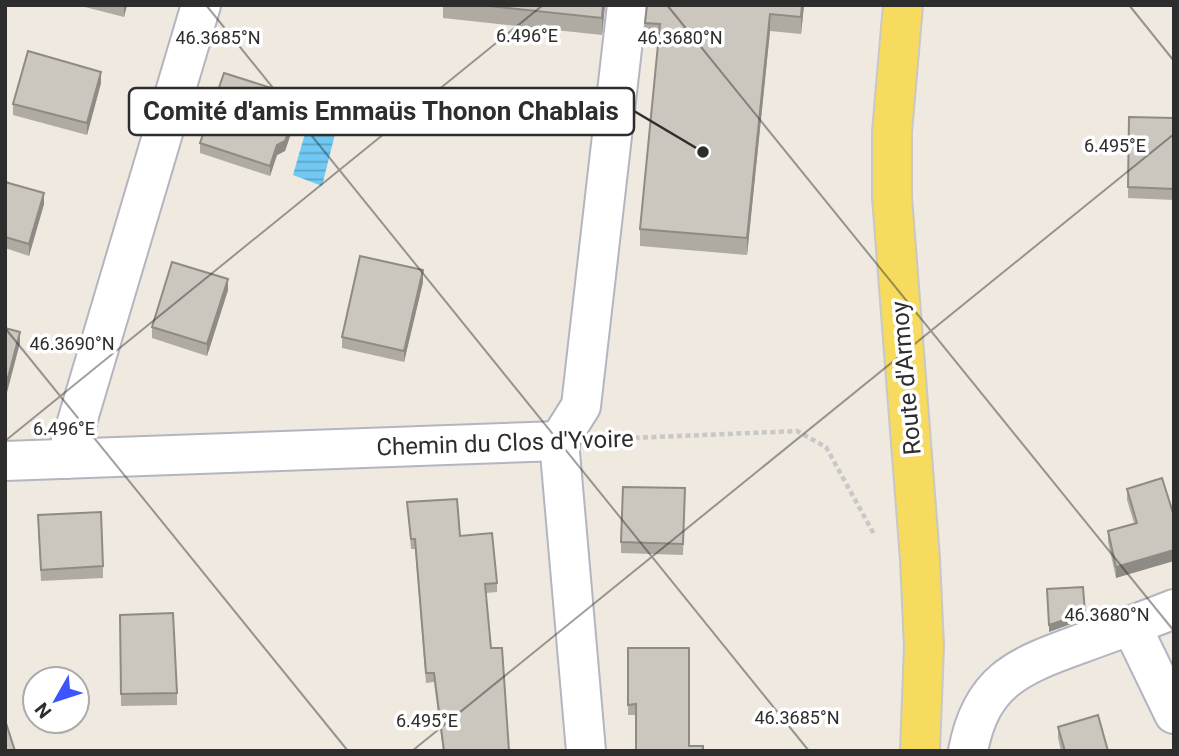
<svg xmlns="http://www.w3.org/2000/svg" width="1179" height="756" font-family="Roboto,sans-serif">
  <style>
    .water { fill: url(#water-rules) }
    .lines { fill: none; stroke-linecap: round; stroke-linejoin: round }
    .minor-casing { stroke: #b3b5c1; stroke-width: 42 }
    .major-casing { stroke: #c8c8c8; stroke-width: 42 }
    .path { stroke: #c8c8c8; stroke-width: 4.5; stroke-dasharray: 5 3.5; stroke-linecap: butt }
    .minor { stroke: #fff; stroke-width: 38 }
    .major { stroke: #f6db5e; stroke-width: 38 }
    .wall { fill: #afaba3 }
    .shaded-wall { fill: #8e8b85 }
    .building { fill: #cbc7be; stroke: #8e8b85; stroke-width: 2 }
    .ticks { fill: none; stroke: #2d2d2d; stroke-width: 2; stroke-opacity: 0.45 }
    .labels { text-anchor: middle; stroke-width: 7; stroke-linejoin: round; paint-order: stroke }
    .street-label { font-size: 24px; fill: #2d2d2d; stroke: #fff }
    .ticks-label { font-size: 18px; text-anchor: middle; fill: #2d2d2d; stroke: #fff; stroke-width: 7; stroke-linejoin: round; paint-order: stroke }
    .leader { fill: none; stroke: #2d2d2d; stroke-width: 2.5 }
    .callout-dot { fill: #2d2d2d; stroke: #fff; stroke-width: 2.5 }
    .callout { fill: #fff; stroke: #2d2d2d; stroke-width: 2.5 }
    .callout-label { font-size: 26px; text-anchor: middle; font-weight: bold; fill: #2d2d2d }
  </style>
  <defs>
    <pattern id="water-rules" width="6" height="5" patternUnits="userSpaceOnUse" patternTransform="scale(1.75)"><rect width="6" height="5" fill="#70c9f3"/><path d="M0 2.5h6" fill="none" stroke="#5ca4c5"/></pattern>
  </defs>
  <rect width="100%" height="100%" fill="#efe9e0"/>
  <!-- water -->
  <path class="water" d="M308,123L335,134L322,186L293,175Z"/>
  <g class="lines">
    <defs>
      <g id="minor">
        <path d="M559,441L581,406L627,5"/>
        <path d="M559,441L586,751"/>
        <path d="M66,459L201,5"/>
        <path d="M5,461L559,441"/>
        <path d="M1131,625L1174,714"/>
        <path d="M968,751C981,682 1016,667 1077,645C1109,633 1142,622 1174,609"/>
      </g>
      <path id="major" d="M903,5L892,132V197L920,559L924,646L920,751"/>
    </defs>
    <!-- minor casing -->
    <use href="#minor" class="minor-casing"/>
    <!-- major casing -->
    <use href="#major" class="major-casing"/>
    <!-- path -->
    <path class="path" d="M609,439L797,431L826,447L875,536"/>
    <!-- minor -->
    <use href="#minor" class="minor"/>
    <!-- major -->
    <use href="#major" class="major"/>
  </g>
  <!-- wall -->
  <g class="wall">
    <path d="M77,5H127L124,17Z"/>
    <path d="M443,5H605L602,35L443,18Z"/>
    <path d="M647,5H804L801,34L770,31L747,255L640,246V229L658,41L645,40V23Z"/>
    <path d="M101,83L87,135L13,115V104Z"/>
    <path d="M300,107L285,151L277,155L270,176L200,153V143Z"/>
    <path d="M1129,117L1174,118V200L1128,198Z"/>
    <path d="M5,182L44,204L29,256L5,248Z"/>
    <path d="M423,282L404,362L342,348V337Z"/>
    <path d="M228,290L207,356L152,338V327Z"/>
    <path d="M685,488L683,555L621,553V542Z"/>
    <path d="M1127,489L1174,516L1116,578L1108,542V531L1134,523L1127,500Z"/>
    <path d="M407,502L460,536L497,583V592L486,593L491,648L509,751H443L434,682L426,683L415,549H411Z"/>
    <path d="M38,527L103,566V578L41,581Z"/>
    <path d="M120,615L177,693V705L121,706Z"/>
    <path d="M628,648L689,746L636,751V715H628Z"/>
    <path d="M1058,727L1108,751H1061L1058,738Z"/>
  </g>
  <!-- shaded-wall -->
  <g class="shaded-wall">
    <path d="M124,5H127L124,17Z"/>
    <path d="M603,5H605L602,35V18Z"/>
    <path d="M802,5H804L801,34V17Z"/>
    <path d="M770,14V31L747,255V238Z"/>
    <path d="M101,72V83L87,135V123Z"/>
    <path d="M300,97V107L285,151L277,155L270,176V166L277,145Z"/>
    <path d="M44,193V204L29,256V244Z"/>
    <path d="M423,270V282L404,362V351Z"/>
    <path d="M228,279V290L207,356V344Z"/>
    <path d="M20,332V343L5,400V389Z"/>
    <path d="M1174,550V561L1116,578V567Z"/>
    <path d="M1085,613V619L1049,632V625Z"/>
  </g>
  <!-- building -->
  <g class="building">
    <path d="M480,5H603L602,18Z"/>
    <path d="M647,5H802L801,17L770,14L747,238L640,229L660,24L645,23Z"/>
    <path d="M28,51L101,72L87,123L13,104Z"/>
    <path d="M224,73L300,97L285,141L277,145L270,166L200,143Z"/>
    <path d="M1129,117L1174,118V189L1128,187Z"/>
    <path d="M5,182L44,193L29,244L5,237Z"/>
    <path d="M360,256L423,270L404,351L342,337Z"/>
    <path d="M172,262L228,279L207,344L152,327Z"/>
    <path d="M5,328L20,332L5,389Z"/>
    <path d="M1162,478L1174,516V550L1116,567L1108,531L1137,523L1127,489Z"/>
    <path d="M623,487L685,488L683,544L621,542Z"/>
    <path d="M457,499L460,536L492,533L497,583L485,584L491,648H502L509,751H444L434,673H426L415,539H411L407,502Z"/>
    <path d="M101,512L103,566L41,570L38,515Z"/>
    <path d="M1083,587L1085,613L1049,625L1047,589Z"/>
    <path d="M173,613L177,693L121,694L120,615Z"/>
    <path d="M628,648H689V746H703V751H636V704L628,705Z"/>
    <path d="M1098,715L1108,751H1065L1058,727Z"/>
    <path d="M5,720L15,751H5Z"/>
  </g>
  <!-- ticks -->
  <path class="ticks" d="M206,5L809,751M667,5L1174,631M1129,5L1174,61M5,328L348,751M5,441L543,5M412,751L1174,134"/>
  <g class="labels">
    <!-- street labels -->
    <g class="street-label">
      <text transform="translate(906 378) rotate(-95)" y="8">Route d'Armoy</text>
      <text transform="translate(505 443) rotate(-2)" y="8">Chemin du Clos d'Yvoire</text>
    </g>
  </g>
  <g class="ticks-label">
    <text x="527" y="42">6.496°E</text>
    <text x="218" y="44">46.3685°N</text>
    <text x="680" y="44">46.3680°N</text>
    <text x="1115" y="152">6.495°E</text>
    <text x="72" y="350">46.3690°N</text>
    <text x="64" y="435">6.496°E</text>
    <text x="1107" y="621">46.3680°N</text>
    <text x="797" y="724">46.3685°N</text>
    <text x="427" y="727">6.495°E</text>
  </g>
  <!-- callouts -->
  <path class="leader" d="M703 152L634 111"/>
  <circle class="callout-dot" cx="703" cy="152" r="7"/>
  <rect class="callout" x="129" y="88" width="505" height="47" rx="7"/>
  <g class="callout-label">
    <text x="381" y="120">Comité d'amis Emmaüs Thonon Chablais</text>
  </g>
  <!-- border -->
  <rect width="1179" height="756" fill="none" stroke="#2d2d2d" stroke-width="14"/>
  <!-- north arrow -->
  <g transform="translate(56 700) rotate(231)"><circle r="33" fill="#ffffff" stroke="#ababab" stroke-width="2"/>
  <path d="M0-5L12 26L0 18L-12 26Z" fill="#3c55ff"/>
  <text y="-10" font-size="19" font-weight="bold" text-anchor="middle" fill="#2d2d2d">N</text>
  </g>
</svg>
